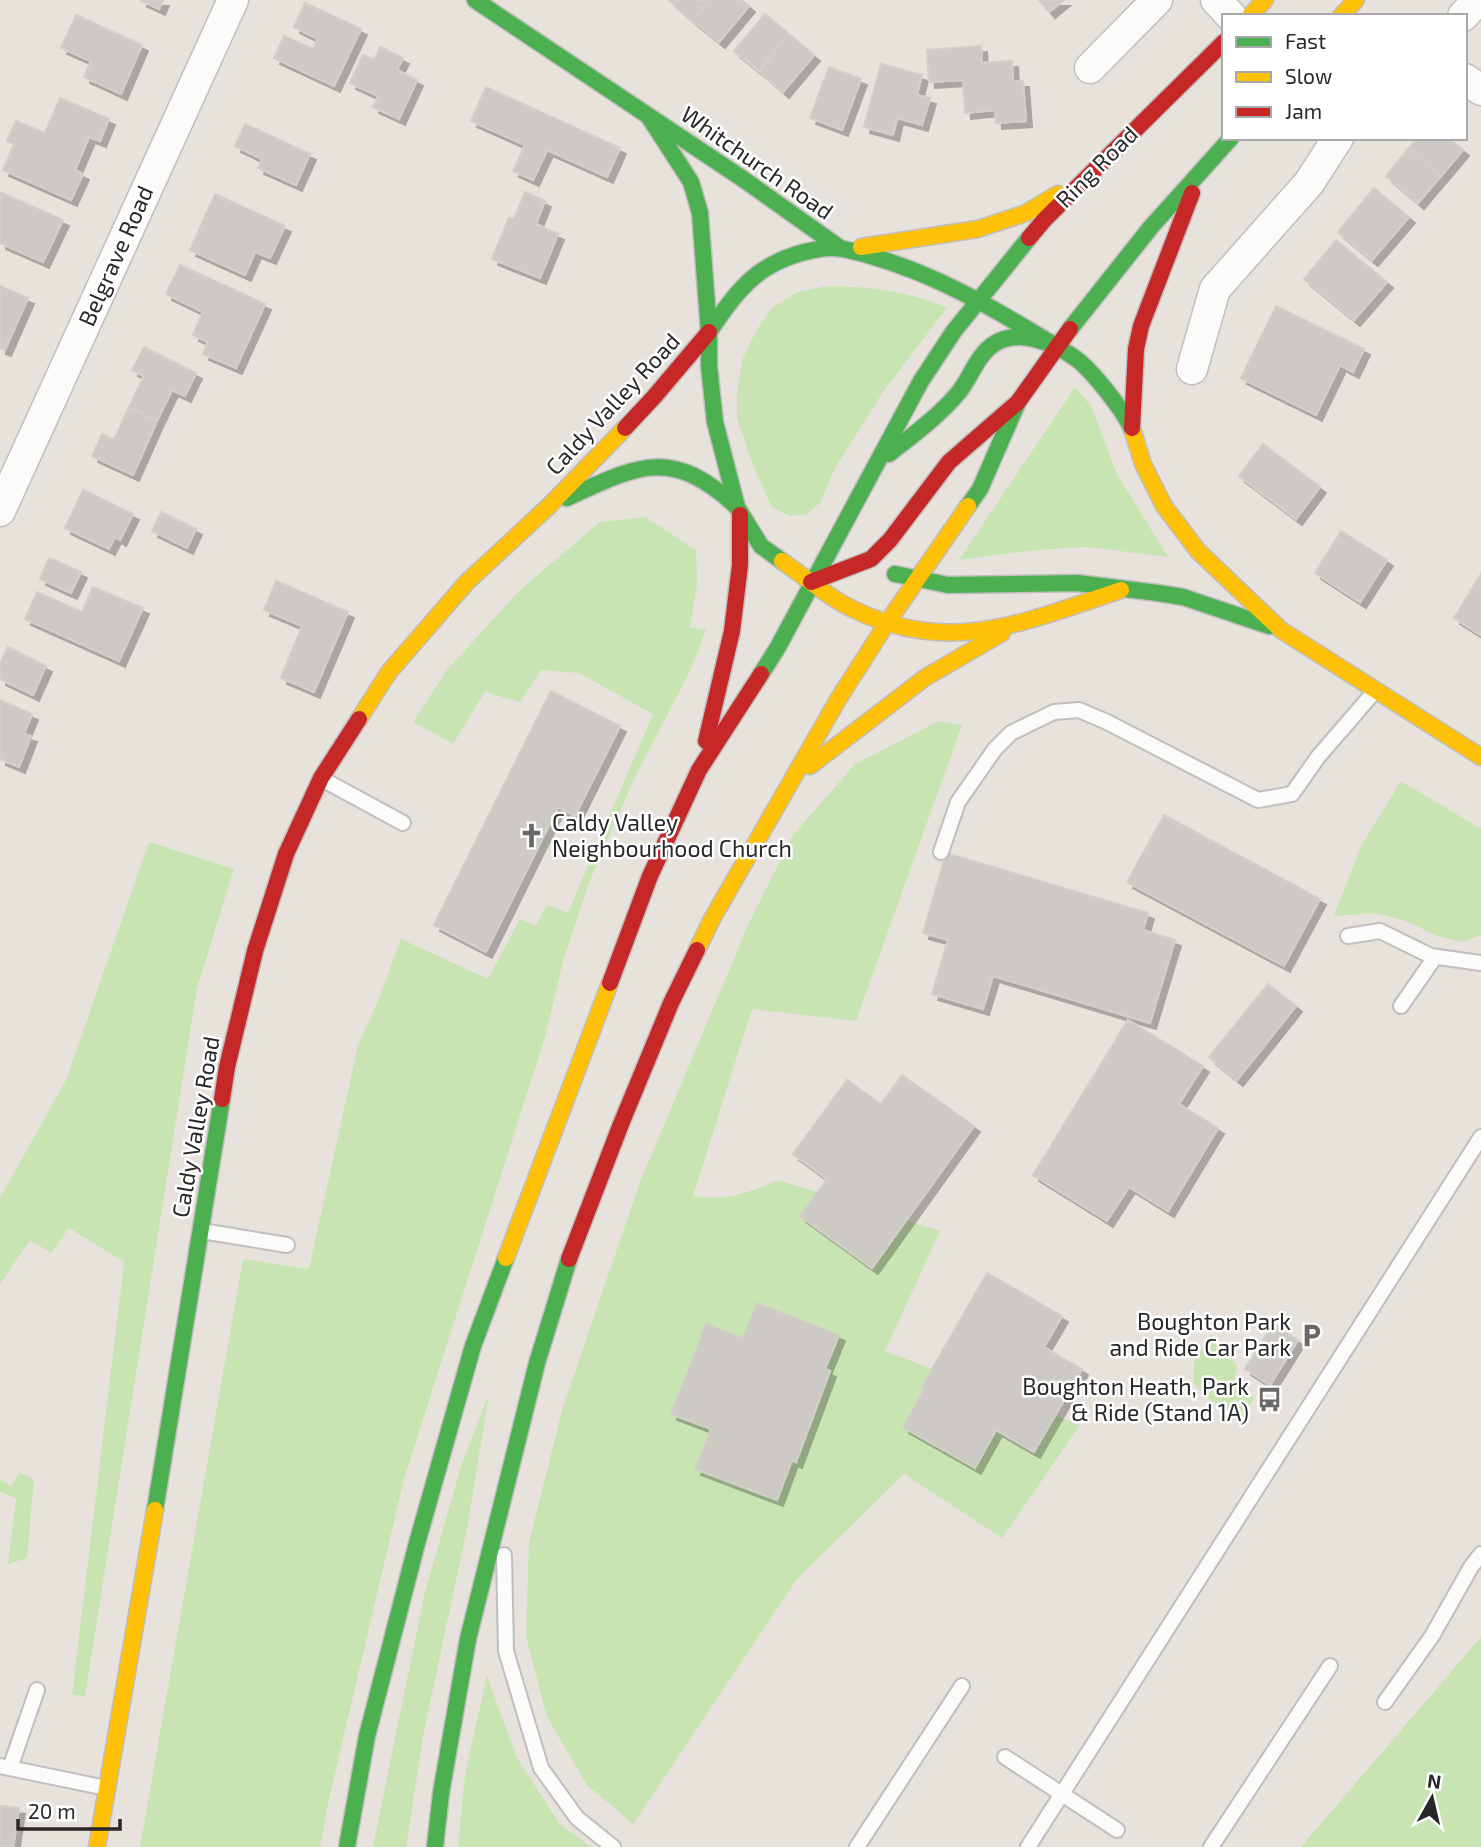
<svg xmlns="http://www.w3.org/2000/svg" width="1481" height="1847" font-family="'Exo 2',sans-serif">
  <style>
    .green { fill: #c9e4b3 }
    .building { fill: #cdcac6; stroke: #d2cec8; stroke-width: 2; filter: url(#shadow) }
    .lines { fill: none; stroke-linecap: round; stroke-linejoin: round }
    .lane-casing { stroke: #c0bebe; stroke-width: 18 }
    .street-casing { stroke: #c0bebe; stroke-width: 33 }
    .fast-casing { stroke: #c0bebe; stroke-width: 19 }
    .slow-casing { stroke: #c0bebe; stroke-width: 19 }
    .jam-casing { stroke: #c0bebe; stroke-width: 19 }
    .lane { stroke: #fbfbfa; stroke-width: 14 }
    .street { stroke: #fbfbfa; stroke-width: 30 }
    .fast { stroke: #4caf50; stroke-width: 16 }
    .slow { stroke: #ffc107; stroke-width: 16 }
    .jam { stroke: #c62828; stroke-width: 16 }
    .labels { text-anchor: middle; stroke-width: 5; stroke-linejoin: round; paint-order: stroke }
    .street-label { font-size: 23px; fill: #282828; stroke: #fff }
    .poi-label { font-size: 23px; fill: #282828; stroke: #fff; text-anchor: end }
  </style>
  <defs>
    <filter id="shadow"><feDropShadow dx="6" dy="6" stdDeviation="0" flood-color="#0004"/></filter>
  </defs>
  <rect width="100%" height="100%" fill="#e7e2dc"/>
  <!-- green -->
  <g class="green">
    <path d="M828,286C870,287 909,291 947,308L883,392L834,470L821,502L807,514L789,516L771,506L752,463L737,418V391L743,358L756,331L772,308L797,292Z"/>
    <path d="M1075,387L1091,406L1117,474L1168,557L1087,547L1036,550L959,560Z"/>
    <path d="M645,517L696,550L697,585L690,627L706,630L691,669L634,779L590,880L564,958L545,1037L404,1479L329,1799L320,1847H140L243,1259L309,1269L358,1045L378,1001L401,939L488,979L520,919L535,926L547,905L568,913L653,714L579,673L541,670L520,702L485,692L453,744L413,722L447,670L519,591L600,522Z"/>
    <path d="M939,721L962,725L856,1021L752,1009L693,1196C723,1202 751,1192 778,1180L940,1231L885,1351L1080,1425L1002,1538L904,1474L797,1579L633,1824L587,1785L547,1717L526,1637L529,1542L563,1407L640,1182L748,925L793,835L855,764Z"/>
    <path d="M1401,781L1481,829V935L1463,942L1437,936L1406,921L1374,913L1334,916L1361,846Z"/>
    <path d="M149,842L234,869L197,988L85,1696L72,1695L124,1262L69,1228L51,1253L30,1240L0,1284V1198L66,1080Z"/>
    <path d="M1211,1334L1237,1366L1234,1379L1254,1398L1240,1420L1206,1397L1193,1382L1194,1362Z"/>
    <path d="M489,1394L467,1529L424,1731L406,1847H373L424,1596L462,1463Z"/>
    <path d="M20,1472L34,1480L27,1558L8,1564L16,1499L0,1491V1479L11,1486Z"/>
    <path d="M1481,1637V1847H1301Z"/>
    <path d="M487,1676L517,1758L560,1824L591,1847H458L465,1774Z"/>
  </g>
  <!-- building -->
  <g class="building">
    <path d="M140,0H163L159,9Z"/>
    <path d="M669,0H710L693,21Z"/>
    <path d="M710,0H742L749,6L719,42L693,21Z"/>
    <path d="M1039,0H1064L1049,12Z"/>
    <path d="M305,3L361,29L334,86L274,58L284,36L313,49L318,39L294,27Z"/>
    <path d="M765,14L789,34L759,71L734,51Z"/>
    <path d="M76,15L142,45L121,94L84,77L91,61L61,48Z"/>
    <path d="M789,34L814,55L783,92L759,71Z"/>
    <path d="M981,46L982,63L1012,61L1013,81H1023L1026,121L996,123L995,110L965,113L963,80L929,82L927,50Z"/>
    <path d="M380,47L403,58L397,70L417,80L399,119L373,107L378,96L350,83L363,55L374,60Z"/>
    <path d="M881,64L922,75L917,95L930,98L922,125L897,118L893,135L864,127Z"/>
    <path d="M829,67L861,79L842,130L810,118Z"/>
    <path d="M486,87L620,148L607,177L547,150L533,180L513,171L525,145L471,121Z"/>
    <path d="M60,98L109,119L100,141L89,137L75,170L83,174L71,200L3,170L14,144L7,141L16,121L45,133Z"/>
    <path d="M245,124L310,154L296,185L258,168L262,159L235,146Z"/>
    <path d="M1418,138H1448L1463,150L1441,176L1408,149Z"/>
    <path d="M1408,149L1441,176L1418,203L1386,176Z"/>
    <path d="M1374,188L1409,217L1372,260L1338,232Z"/>
    <path d="M0,192L63,220L43,262L0,243Z"/>
    <path d="M525,192L545,201L536,224L558,234L540,278L492,259L509,218L514,219Z"/>
    <path d="M215,194L285,226L270,258L255,252L245,275L190,250Z"/>
    <path d="M1336,240L1387,282L1354,320L1304,279Z"/>
    <path d="M180,265L265,304L236,368L203,354L208,342L193,335L203,312L166,294Z"/>
    <path d="M0,286L28,298L5,350L0,348Z"/>
    <path d="M1276,306L1364,349L1353,372L1340,365L1316,415L1241,378Z"/>
    <path d="M144,347L196,373L185,396L172,390L157,421L129,407L144,376L132,370Z"/>
    <path d="M129,407L157,421L133,475L92,456L102,434L114,440Z"/>
    <path d="M1263,444L1320,487L1296,519L1239,476Z"/>
    <path d="M83,490L133,514L120,540L115,537L109,549L65,528Z"/>
    <path d="M161,512L196,529L187,548L152,531Z"/>
    <path d="M1341,531L1387,560L1360,602L1315,573Z"/>
    <path d="M49,558L81,572L71,593L40,579Z"/>
    <path d="M1481,574V635L1454,618Z"/>
    <path d="M276,581L348,612L314,692L281,678L302,626L264,610Z"/>
    <path d="M93,587L143,608L119,661L25,619L37,592L82,612Z"/>
    <path d="M8,647L46,666L33,695L0,679V663Z"/>
    <path d="M551,691L620,726L575,816L558,807L486,952L434,925Z"/>
    <path d="M0,700L32,714L24,734L31,736L19,767L0,759Z"/>
    <path d="M1164,815L1320,899L1284,966L1127,882Z"/>
    <path d="M946,853L1148,913L1143,930L1175,940L1150,1023L993,976L983,1009L932,994L948,940L923,933Z"/>
    <path d="M1268,984L1296,1006L1237,1080L1209,1057Z"/>
    <path d="M1128,1020L1203,1066L1179,1104L1218,1128L1168,1211L1129,1187L1107,1221L1033,1175Z"/>
    <path d="M902,1075L974,1126L872,1268L800,1216L827,1179L793,1154L847,1080L881,1104Z"/>
    <path d="M987,1273L1062,1316L1044,1347L1082,1369L1034,1452L996,1430L975,1468L903,1427L924,1389L921,1388Z"/>
    <path d="M757,1303L839,1335L825,1369L830,1371L796,1462L792,1460L777,1500L695,1469L711,1429L671,1414L706,1324L743,1338Z"/>
    <path d="M1273,1324L1298,1340L1270,1385L1245,1369Z"/>
    <path d="M0,1806L19,1808L13,1847H0Z"/>
  </g>
  <g class="lines">
    <defs>
      <g id="lane">
        <path d="M322,779L403,823"/>
        <path d="M941,852L958,802L995,749L1011,733L1054,712L1079,710L1107,722L1258,800L1292,794L1318,757L1375,691"/>
        <path d="M1348,936L1380,931L1431,956L1481,963"/>
        <path d="M1401,1006L1435,957"/>
        <path d="M202,1231L287,1245"/>
        <path d="M504,1555L506,1651L541,1768L577,1818L613,1847"/>
        <path d="M1385,1702L1432,1636L1471,1567L1481,1554"/>
        <path d="M1005,1757L1117,1830"/>
        <path d="M0,1766L106,1788"/>
        <path d="M10,1768L37,1690"/>
        <path d="M857,1847L962,1686"/>
        <path d="M1028,1847L1481,1137"/>
        <path d="M1211,1847L1330,1666"/>
      </g>
      <g id="street">
        <path d="M1216,0L1231,16"/>
        <path d="M1463,16L1478,0"/>
        <path d="M1090,68L1157,0"/>
        <path d="M1465,79L1481,90"/>
        <path d="M1192,369L1215,289L1309,183L1338,138"/>
        <path d="M0,511L233,0"/>
      </g>
      <g id="fast">
        <path d="M475,0L743,179L840,248"/>
        <path d="M649,117L691,182L700,213L709,332V366L715,422L737,507L761,546L782,561"/>
        <path d="M1070,329L1151,227L1231,138"/>
        <path d="M709,332C740,286 761,259 819,249C837,246 854,251 871,256C930,273 981,301 1034,333C1047,341 1062,349 1075,358C1092,370 1126,413 1133,432"/>
        <path d="M889,454C913,435 939,416 959,392C971,377 977,355 994,344C1011,333 1030,337 1047,343"/>
        <path d="M567,498C640,464 672,447 737,507"/>
        <path d="M968,506L980,489L1018,402"/>
        <path d="M895,574L948,585L1077,583L1158,593L1183,597L1269,626"/>
        <path d="M761,674L778,647L921,381L954,331L1029,238"/>
        <path d="M155,1510L222,1099"/>
        <path d="M347,1847L367,1736L417,1543L473,1346L506,1258"/>
        <path d="M435,1847L441,1793L468,1639L537,1363L569,1259"/>
      </g>
      <g id="slow">
        <path d="M1250,16L1265,0"/>
        <path d="M1341,16L1356,0"/>
        <path d="M861,247L978,229L1026,213L1058,194"/>
        <path d="M1133,432L1143,464L1164,506L1198,551L1281,630L1481,757"/>
        <path d="M782,561C802,575 822,592 843,604C944,659 1022,623 1121,590"/>
        <path d="M359,719L389,672L467,582L549,506L625,428"/>
        <path d="M810,766L926,677L1002,633"/>
        <path d="M697,950L712,919L839,698L887,623L968,506"/>
        <path d="M506,1258L610,983"/>
        <path d="M97,1847L155,1510"/>
      </g>
      <g id="jam">
        <path d="M1029,238L1045,219L1224,42"/>
        <path d="M625,428L654,397L709,332"/>
        <path d="M1132,428L1136,349L1141,326L1192,193"/>
        <path d="M811,582L871,559L890,540L949,462L1018,402L1070,329"/>
        <path d="M706,741L732,631L740,565V515"/>
        <path d="M610,983L650,876L699,770L761,674"/>
        <path d="M222,1099L227,1067L255,951L286,854L321,778L359,719"/>
        <path d="M569,1259L621,1124L671,1003L697,950"/>
      </g>
    </defs>
    <!-- lane casing -->
    <use href="#lane" class="lane-casing"/>
    <!-- street casing -->
    <use href="#street" class="street-casing"/>
    <!-- fast casing -->
    <use href="#fast" class="fast-casing"/>
    <!-- slow casing -->
    <use href="#slow" class="slow-casing"/>
    <!-- jam casing -->
    <use href="#jam" class="jam-casing"/>
    <!-- lane -->
    <use href="#lane" class="lane"/>
    <!-- street -->
    <use href="#street" class="street"/>
    <!-- fast -->
    <use href="#fast" class="fast"/>
    <!-- slow -->
    <use href="#slow" class="slow"/>
    <!-- jam -->
    <use href="#jam" class="jam"/>
  </g>
  <!-- icons -->
  <defs>
    <symbol id="church-bare" viewBox="-9 -9 18 18"><path d="M-1.2-6h2.4v3.5h3.3v2.4h-3.3V6h-2.4V-.1h-3.3v-2.4h3.3Z" fill="#6b6967" stroke="#fff" stroke-width="2.5" paint-order="stroke"/></symbol>
    <symbol id="parking-bare" viewBox="-9 -9 18 18"><path d="M-3.5-5.5H1a3.5 3.5 0 0 1 0 7H-1V5.5H-3.5ZM-1-3.4V-.6H.8a1.4 1.4 0 0 0 0-2.8Z" fill="#6b6967" stroke="#fff" stroke-width="2.5" paint-order="stroke"/></symbol>
    <symbol id="bus-bare" viewBox="-9 -9 18 18"><path d="M-5-6H5V4H4V6H2V4H-2V6H-4V4H-5ZM-3.5-4V0h7V-4ZM-3.5 1.2v1.5H-2V1.2ZM2 1.2v1.5H3.5V1.2Z" fill="#6b6967" stroke="#fff" stroke-width="2.5" paint-order="stroke"/></symbol>
  </defs>
  <g fill-rule="evenodd">
    <use href="#church-bare" x="514" y="818" width="35" height="35"/>
    <use href="#parking-bare" x="1294" y="1318" width="35" height="35"/>
    <use href="#bus-bare" x="1252" y="1382" width="35" height="35"/>
  </g>
  <g class="labels">
    <!-- street labels -->
    <g class="street-label">
      <text transform="translate(757 163) rotate(35)" y="8">Whitchurch Road</text>
      <text transform="translate(1097 167) rotate(-45)" y="8">Ring Road</text>
      <text transform="translate(116 256) rotate(-66)" y="8">Belgrave Road</text>
      <text transform="translate(613 404) rotate(-47)" y="8">Caldy Valley Road</text>
      <text transform="translate(196 1127) rotate(-80)" y="8">Caldy Valley Road</text>
    </g>
    <!-- poi labels -->
    <g class="poi-label">
      <text x="552" y="831" text-anchor="start">Caldy Valley<tspan x="552" dy="26">Neighbourhood Church</tspan></text>
      <text x="1291" y="1330">Boughton Park<tspan x="1291" dy="26">and Ride Car Park</tspan></text>
      <text x="1249" y="1395">Boughton Heath, Park<tspan x="1249" dy="26">&amp; Ride (Stand 1A)</tspan></text>
    </g>
  </g>
  <!-- legend -->
  <rect x="1222" y="14" width="245" height="126" fill="#ffffff" stroke="#a9a9a9" stroke-width="2"/>
  <rect x="1236" y="37" width="35" height="10" fill="#4caf50" stroke="#a9a9a9" stroke-width="2"/>
  <text x="1285" y="49" font-size="21" fill="#282828">Fast</text>
  <rect x="1236" y="72" width="35" height="10" fill="#ffc107" stroke="#a9a9a9" stroke-width="2"/>
  <text x="1285" y="84" font-size="21" fill="#282828">Slow</text>
  <rect x="1236" y="107" width="35" height="10" fill="#c62828" stroke="#a9a9a9" stroke-width="2"/>
  <text x="1285" y="119" font-size="21" fill="#282828">Jam</text>
  <!-- north arrow -->
  <g transform="translate(1432 1798) rotate(8)" stroke="#ffffff" stroke-width="5" paint-order="stroke">
  <path d="M0-5L12 26L0 18L-12 26Z" fill="#282828"/>
  <text y="-10" font-size="19" font-weight="bold" text-anchor="middle" fill="#282828">N</text>
  </g>
  <!-- scale -->
  <path d="M18 1819v10h102v-10" fill="none" stroke="#282828" stroke-width="3.5"/>
  <text x="28" y="1819" font-size="21" fill="#282828" stroke="#ffffff" stroke-width="5" paint-order="stroke">20 m</text>
</svg>
